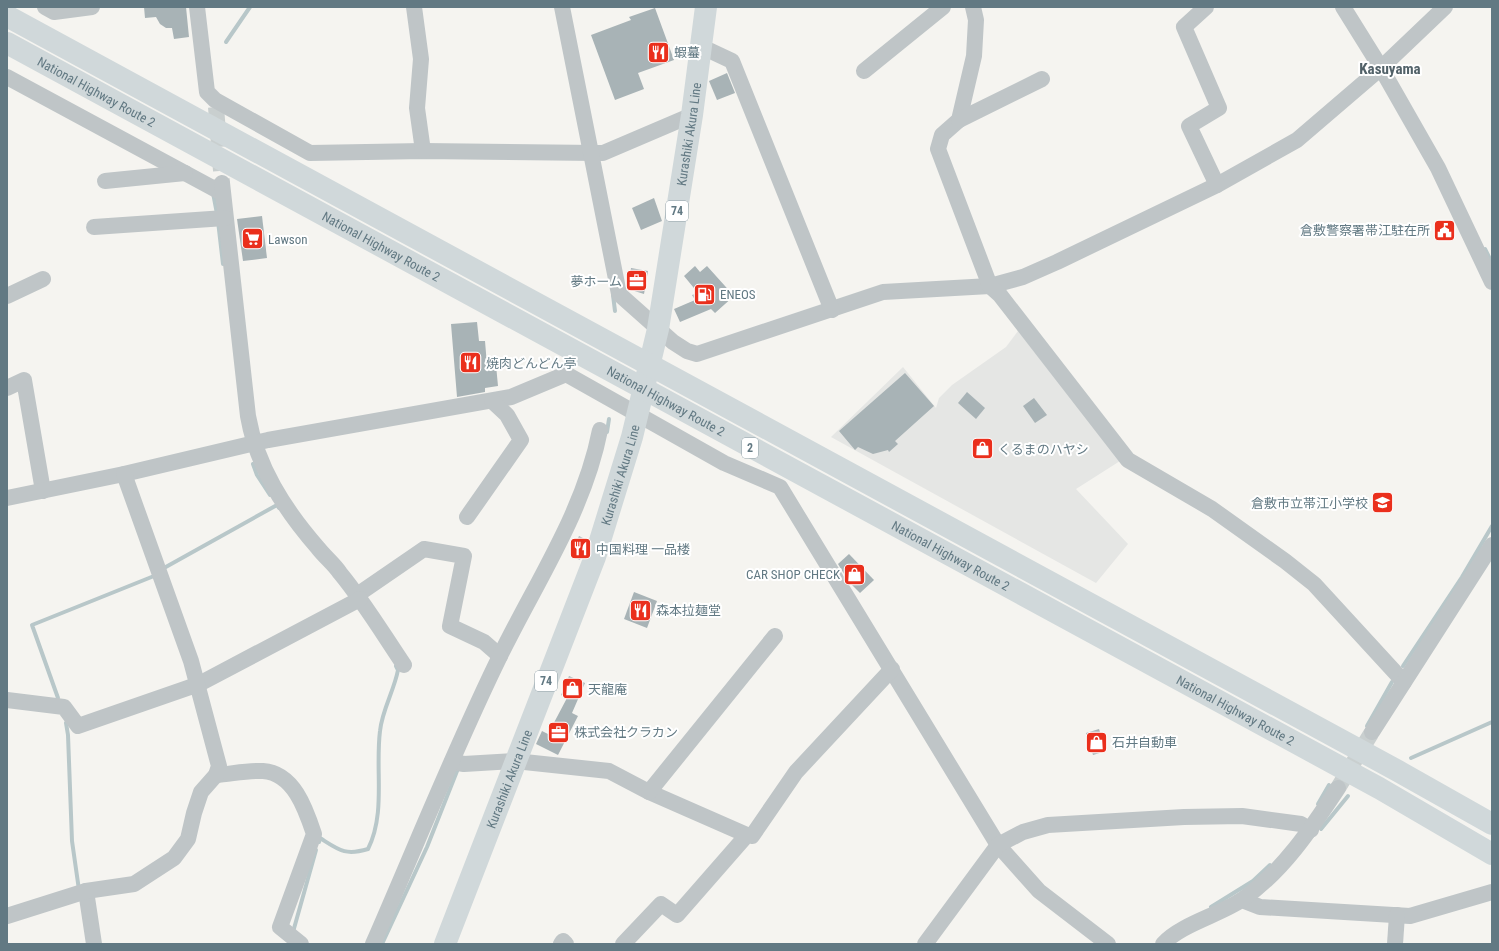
<svg xmlns="http://www.w3.org/2000/svg" width="1499" height="951" font-family="'Roboto Condensed','Noto Sans JP',sans-serif">
  <style>
    .built { fill: #e5e6e4 }
    .lines { fill: none; stroke-linecap: round; stroke-linejoin: round }
    .stream { stroke: #b8c7c9; stroke-width: 4 }
    .building { fill: #a8b3b6 }
    .minor-tunnel { stroke: #c9cfcf; stroke-width: 16; stroke-dasharray: 16 8; stroke-linecap: butt }
    .minor { stroke: #bfc5c7; stroke-width: 16 }
    .primary { stroke: #d0d8da; stroke-width: 22 }
    .trunk { stroke: #d0d8da; stroke-width: 22 }
    .labels { text-anchor: middle; stroke-width: 4; stroke-linejoin: round; paint-order: stroke }
    .shield { fill: #fff; stroke: #91a1a8; stroke-width: 1 }
    .shield-label { font-size: 12px; font-weight: bold; fill: #627983 }
    .poi-label { font-size: 13px; fill: #627983; stroke: #fff; text-anchor: start }
    .street-label { font-size: 13px; fill: #627983; stroke: #fff }
    .quarter-label { font-size: 15px; font-weight: bold; fill: #516168; stroke: #fff }
  </style>
  <rect width="100%" height="100%" fill="#f5f4f0"/>
  <!-- built -->
  <path class="built" d="M1018,331L1120,461L1076,489L1128,544L1096,583L831,437L903,367L936,408L939,398L952,385L1006,347Z"/>
  <g class="lines">
    <!-- stream -->
    <g class="stream">
      <path d="M226,42L250,7"/>
      <path d="M213,193L217,214"/>
      <path d="M218,221L223,264"/>
      <path d="M1485,249L1492,263"/>
      <path d="M613,295L615,311"/>
      <path d="M607,432L609,419"/>
      <path d="M253,464L257,475L270,495"/>
      <path d="M164,568L277,505L279,508"/>
      <path d="M1403,666L1462,577L1492,526"/>
      <path d="M58,698L32,625L154,576"/>
      <path d="M66,723L68,735L72,841L79,890"/>
      <path d="M1367,726L1392,682"/>
      <path d="M1411,758L1492,722"/>
      <path d="M1318,804L1329,785"/>
      <path d="M1321,829L1348,796"/>
      <path d="M319,842L320,838C339,850 345,856 368,849C386,813 375,770 380,731C382,710 394,691 398,670L396,666"/>
      <path d="M1211,907L1253,881L1270,865"/>
      <path d="M293,932L316,850"/>
      <path d="M382,944L427,847L459,766"/>
    </g>
  </g>
  <!-- building -->
  <g class="building">
    <path d="M144,7H186L189,37L174,39L172,28H166L160,24L156,17L145,18Z"/>
    <path d="M655,8L674,60L638,73L644,89L615,100L591,35L631,20L629,17Z"/>
    <path d="M727,73L735,93L717,100L709,81Z"/>
    <path d="M654,198L662,221L641,230L632,208Z"/>
    <path d="M262,216L267,258L243,261L237,219Z"/>
    <path d="M695,266L700,272L707,266L734,296L715,313L711,309L680,322L674,309L695,300L692,295L698,293L684,276Z"/>
    <path d="M631,268L648,271L644,294L628,289Z"/>
    <path d="M477,322L479,341H485L487,365H496L498,386L485,388V392L457,397L451,324Z"/>
    <path d="M905,373L934,406L895,441L898,444L889,452L888,450L873,454L858,447L855,450L839,431Z"/>
    <path d="M967,392L985,408L976,419L958,403Z"/>
    <path d="M1034,398L1047,415L1035,423L1023,406Z"/>
    <path d="M579,536L587,540L580,560L570,556Z"/>
    <path d="M849,554L874,580L860,593L849,582L838,564Z"/>
    <path d="M634,592L657,601L647,628L624,619Z"/>
    <path d="M569,676L585,683L572,713L578,716L558,755L536,744L542,731L548,734L567,698L561,695Z"/>
    <path d="M1099,729L1106,751L1093,755L1086,733Z"/>
  </g>
  <g class="lines">
    <!-- minor-tunnel -->
    <g class="minor-tunnel">
      <path d="M216,107L222,183"/>
      <path d="M1338,788L1372,732"/>
    </g>
    <!-- minor -->
    <g class="minor">
      <path d="M45,7L54,12L92,7"/>
      <path d="M197,7L207,92L215,100L310,153L423,151L597,153H603L692,115"/>
      <path d="M414,7L421,59L417,108L423,151"/>
      <path d="M562,7L619,294L673,342L687,351L697,354L883,292L990,286L1023,277L1057,262L1217,185L1297,140L1381,68L1445,7"/>
      <path d="M973,7L976,20L974,56L959,120L942,135L938,149L990,286L1000,295L1128,460L1212,509L1285,561L1314,584L1404,682"/>
      <path d="M1206,7L1184,27L1219,108L1189,126L1217,185"/>
      <path d="M1343,7L1381,68L1438,168L1492,282"/>
      <path d="M700,46L732,61L832,310"/>
      <path d="M864,71L943,7"/>
      <path d="M7,77L222,193"/>
      <path d="M959,120L1042,79"/>
      <path d="M105,181L185,173"/>
      <path d="M222,183L248,416C257,467 284,509 318,548C325,557 334,564 340,573C364,602 383,634 404,665"/>
      <path d="M94,227L225,218"/>
      <path d="M7,296L43,279"/>
      <path d="M7,388L24,380L43,491"/>
      <path d="M7,498L124,474L268,440L511,397L566,374L724,463L780,487L998,845L1039,891L1108,944"/>
      <path d="M467,517L521,440L507,415L492,401"/>
      <path d="M357,595L424,549L464,556L450,626L484,642L500,656"/>
      <path d="M7,700L64,707L78,726L199,684L360,599"/>
      <path d="M1372,732L1492,545"/>
      <path d="M452,762L464,764L515,761L609,771L649,792L747,835"/>
      <path d="M216,775C231,774 248,770 263,771C294,773 306,810 314,834L280,927L301,944"/>
      <path d="M649,792L775,636"/>
      <path d="M86,891L94,944"/>
      <path d="M1242,900L1260,907L1410,916L1492,892"/>
      <path d="M7,916L86,891L134,884L174,858L188,839L194,813L201,792L216,775L219,766L191,661L124,474"/>
      <path d="M373,944C415,848 454,750 500,656C536,582 584,512 600,430"/>
      <path d="M561,944L563,941L566,944"/>
      <path d="M623,944L661,904L677,915L747,835L752,836L796,772L892,669"/>
      <path d="M925,944L998,845L1023,832L1048,825L1184,817L1242,816L1301,824L1311,830"/>
      <path d="M1163,944C1181,924 1220,915 1243,899C1283,871 1311,829 1338,788"/>
      <path d="M1395,944L1397,915"/>
    </g>
    <!-- primary -->
    <path class="primary" id="s1" d="M445,944L595,557L632,437L658,329L692,115L706,7"/>
    <!-- trunk -->
    <g class="trunk">
      <path d="M7,16L1398,771L1492,824"/>
      <path id="s2" d="M7,43L1379,788L1492,854"/>
    </g>
  </g>
  <!-- icons -->
  <defs>
    <symbol id="restaurant-square" viewBox="-11 -11 22 22"><rect x="-9" y="-9" width="18" height="18" rx="4" fill="#ea2f1c" stroke="#fff"/><path d="M-5-6h1v4h1v-4h1v4h1v-4h1v5L-1.5 .5V6h-2V.5L-5-1ZM5-6V6H3V1.5H1.5Q1.5-4 5-6Z" fill="#fff"/></symbol>
    <symbol id="civic-square" viewBox="-11 -11 22 22"><rect x="-9" y="-9" width="18" height="18" rx="4" fill="#ea2f1c" stroke="#fff"/><path d="M-.6-6.5H3V-4.5H.6V-3L4-1V1h2V6H-6V1h2V-1L-.6-3ZM-1.2 2.5V6h2.4V2.5Z" fill="#fff"/></symbol>
    <symbol id="supermarket-square" viewBox="-11 -11 22 22"><rect x="-9" y="-9" width="18" height="18" rx="4" fill="#ea2f1c" stroke="#fff"/><path d="M-6-5.5h2.5l.6 2H6L4.5 2H-2.5L-4.4-4H-6ZM-1.5 3.2a1.3 1.3 0 1 0 .1 0ZM3 3.2a1.3 1.3 0 1 0 .1 0Z" fill="#fff"/></symbol>
    <symbol id="office-square" viewBox="-11 -11 22 22"><rect x="-9" y="-9" width="18" height="18" rx="4" fill="#ea2f1c" stroke="#fff"/><path d="M-6-3h4V-5.5h4V-3h4V5H-6ZM-1-4.5V-3h2v-1.5ZM-6 0V1H6V0Z" fill="#fff"/></symbol>
    <symbol id="fuel-square" viewBox="-11 -11 22 22"><rect x="-9" y="-9" width="18" height="18" rx="4" fill="#ea2f1c" stroke="#fff"/><path d="M-5.5-6h7V0h2V4h1.3V-2.5L3-4.5l.8-.8L6-3V5H2.5V1h-1V6h-7ZM-4.2-4.7v3.2H.2V-4.7Z" fill="#fff"/></symbol>
    <symbol id="shop-square" viewBox="-11 -11 22 22"><rect x="-9" y="-9" width="18" height="18" rx="4" fill="#ea2f1c" stroke="#fff"/><path d="M-5-2.5h2.3a2.7 3.5 0 0 1 5.4 0H5L5.5 6h-11ZM-1.5-2.5h3a1.5 2.3 0 0 0-3 0Z" fill="#fff"/></symbol>
    <symbol id="school-square" viewBox="-11 -11 22 22"><rect x="-9" y="-9" width="18" height="18" rx="4" fill="#ea2f1c" stroke="#fff"/><path d="M0-5L7-2L0 1L-7-2ZM-4 1L0 2.5L4 1V4Q0 6-4 4Z" fill="#fff"/></symbol>
  </defs>
  <g fill-rule="evenodd">
    <use href="#restaurant-square" x="646" y="40" width="25" height="25"/>
    <use href="#civic-square" x="1432" y="218" width="25" height="25"/>
    <use href="#supermarket-square" x="240" y="226" width="25" height="25"/>
    <use href="#office-square" x="624" y="268" width="25" height="25"/>
    <use href="#fuel-square" x="692" y="282" width="25" height="25"/>
    <use href="#restaurant-square" x="458" y="350" width="25" height="25"/>
    <use href="#shop-square" x="970" y="436" width="25" height="25"/>
    <use href="#school-square" x="1370" y="490" width="25" height="25"/>
    <use href="#restaurant-square" x="568" y="536" width="25" height="25"/>
    <use href="#shop-square" x="842" y="562" width="25" height="25"/>
    <use href="#restaurant-square" x="628" y="598" width="25" height="25"/>
    <use href="#shop-square" x="560" y="676" width="25" height="25"/>
    <use href="#office-square" x="546" y="720" width="25" height="25"/>
    <use href="#shop-square" x="1084" y="730" width="25" height="25"/>
  </g>
  <g class="labels">
    <!-- shield labels -->
    <g class="shield">
      <rect x="666" y="201" width="22" height="20" rx="3"/>
      <rect x="742" y="438" width="16" height="20" rx="3"/>
      <rect x="535" y="671" width="22" height="20" rx="3"/>
    </g>
    <g class="shield-label">
      <text x="677" y="215">74</text>
      <text x="750" y="452">2</text>
      <text x="546" y="685">74</text>
    </g>
    <!-- poi labels -->
    <g class="poi-label">
      <text x="674" y="57">蝦蟇</text>
      <text x="1430" y="235" text-anchor="end">倉敷警察署帯江駐在所</text>
      <text x="268" y="244">Lawson</text>
      <text x="622" y="286" text-anchor="end">夢ホーム</text>
      <text x="720" y="299">ENEOS</text>
      <text x="486" y="368">焼肉どんどん亭</text>
      <text x="998" y="454">くるまのハヤシ</text>
      <text x="1368" y="508" text-anchor="end">倉敷市立帯江小学校</text>
      <text x="596" y="554">中国料理 一品楼</text>
      <text x="840" y="579" text-anchor="end">CAR SHOP CHECK</text>
      <text x="656" y="615">森本拉麺堂</text>
      <text x="588" y="694">天龍庵</text>
      <text x="574" y="737">株式会社クラカン</text>
      <text x="1112" y="747">石井自動車</text>
    </g>
    <!-- street labels -->
    <g class="street-label">
      <text dy="5" stroke="none"><textPath href="#s2" startOffset="102">National Highway Route 2</textPath></text>
      <text dy="5" stroke="none"><textPath href="#s1" startOffset="849">Kurashiki Akura Line</textPath></text>
      <text dy="5" stroke="none"><textPath href="#s2" startOffset="426">National Highway Route 2</textPath></text>
      <text dy="5" stroke="none"><textPath href="#s2" startOffset="750">National Highway Route 2</textPath></text>
      <text dy="5" stroke="none"><textPath href="#s1" startOffset="501">Kurashiki Akura Line</textPath></text>
      <text dy="5" stroke="none"><textPath href="#s2" startOffset="1074">National Highway Route 2</textPath></text>
      <text dy="5" stroke="none"><textPath href="#s2" startOffset="1398">National Highway Route 2</textPath></text>
      <text dy="5" stroke="none"><textPath href="#s1" startOffset="177">Kurashiki Akura Line</textPath></text>
    </g>
    <!-- quarter labels -->
    <g class="quarter-label">
      <text x="1390" y="74">Kasuyama</text>
    </g>
  </g>
  <!-- border -->
  <rect width="1499" height="951" fill="none" stroke="#627983" stroke-width="16"/>
</svg>
